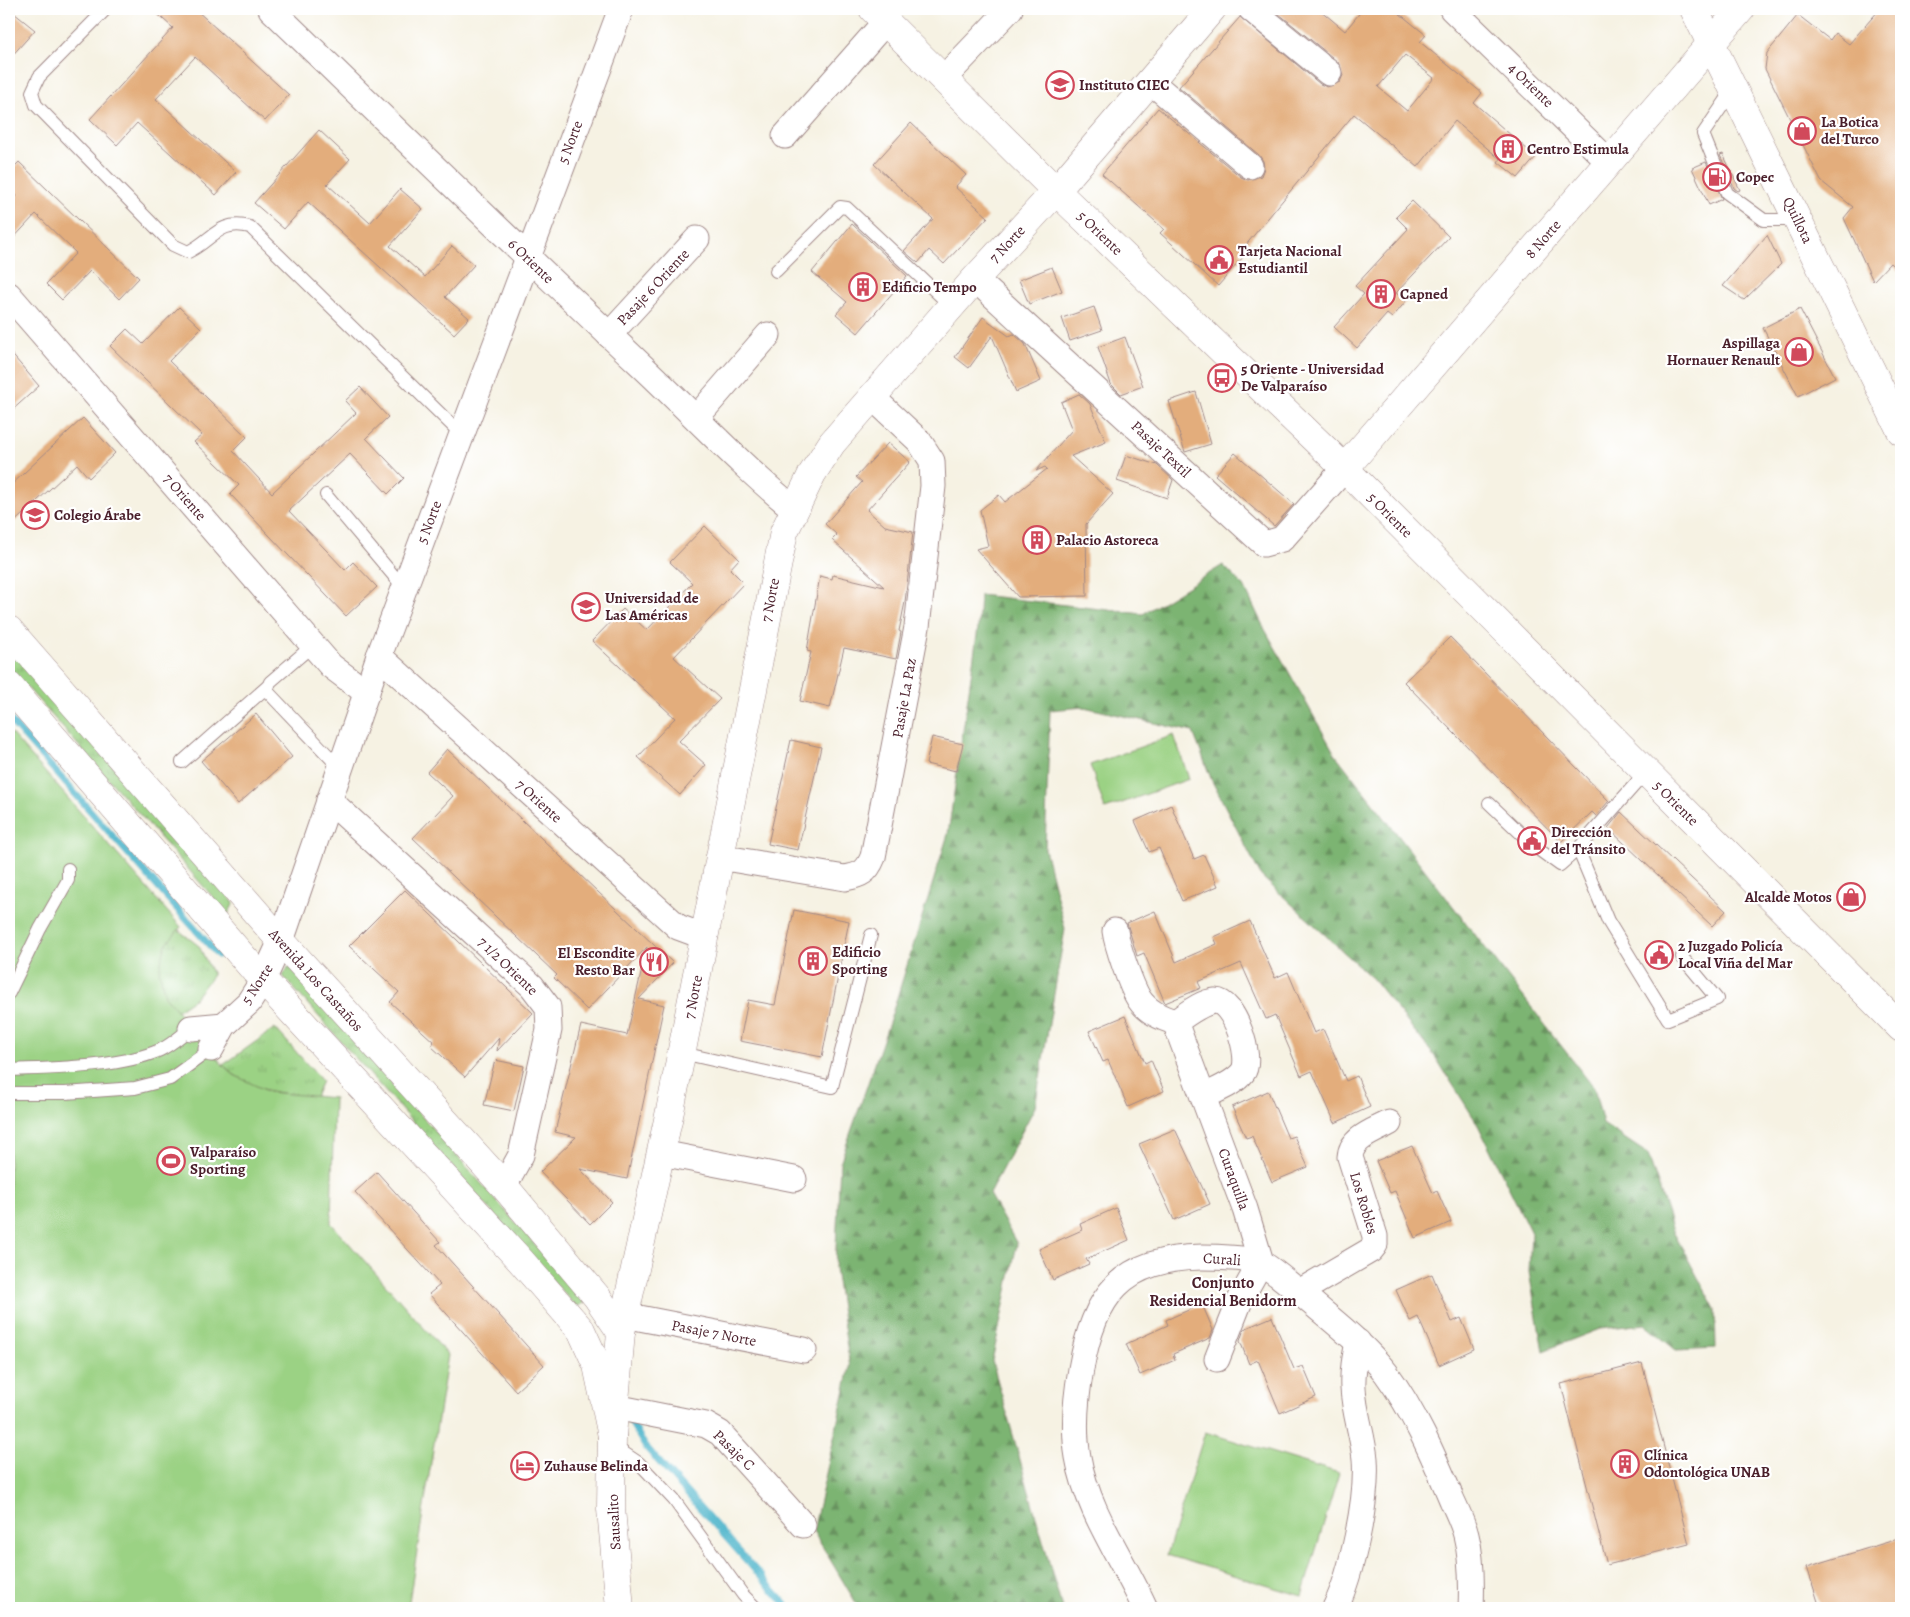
<svg xmlns="http://www.w3.org/2000/svg" width="1910" height="1617" font-family="Alegreya,serif">
  <style>
    .grass { fill: url(#grass-tufts); stroke: #727858 }
    .forest { fill: url(#forest-firs); stroke: #636a4e }
    .garden { fill: #9bd284; stroke: #727858 }
    .lines { fill: none; stroke-linecap: round; stroke-linejoin: round }
    .stream { stroke: #4cb4ca; stroke-width: 7 }
    .building { fill: #e3ad7c; fill-rule: evenodd }
    .lane-casing { stroke: #a08887; stroke-width: 14 }
    .street-casing { stroke: #a08887; stroke-width: 27 }
    .secondary-casing { stroke: #a08887; stroke-width: 29 }
    .lane { stroke: #fff; stroke-width: 12 }
    .street { stroke: #fff; stroke-width: 25 }
    .secondary { stroke: #fff; stroke-width: 28 }
    .labels { text-anchor: middle; stroke-width: 4.5; stroke-linejoin: round; paint-order: stroke }
    .poi-label { font-size: 15px; font-weight: bold; fill: #4a1f2b; stroke: #fff; text-anchor: start }
    .street-label { font-size: 15px; fill: #4a1f2b; stroke: #fff }
    .neighbourhood-label { font-size: 16px; font-weight: bold; fill: #4a1f2b; stroke: #fff }
  </style>
  <defs>
    <pattern id="grass-tufts" width="24" height="20" patternUnits="userSpaceOnUse" patternTransform="scale(1.25)"><rect width="24" height="20" fill="#9bd284"/><path d="M3 7l-1-3M5 7V3M7 7l1-3M15 17l-1-3M17 17v-4M19 17l1-3" fill="none" stroke="#87b472"/></pattern>
    <pattern id="forest-firs" width="22" height="20" patternUnits="userSpaceOnUse" patternTransform="scale(1.25)"><rect width="22" height="20" fill="#7cb472"/><path d="M5 1l3.5 6h-7zM16 11l3.5 6h-7z" fill="#68925e"/></pattern>
  </defs>
  <rect width="100%" height="100%" fill="#fff"/>
  <filter id="ink" filterUnits="userSpaceOnUse"><feTurbulence type="fractalNoise" baseFrequency=".02" numOctaves="2"/><feDisplacementMap in="SourceGraphic" scale="10" xChannelSelector="R" yChannelSelector="G"/><feConvolveMatrix kernelMatrix="1 2 1 2 8 2 1 2 1" color-interpolation-filters="sRGB"/></filter>
  <filter id="wash" filterUnits="userSpaceOnUse"><feTurbulence type="fractalNoise" baseFrequency=".0096" numOctaves="4" result="noise"/><feDisplacementMap in="SourceGraphic" scale="20" xChannelSelector="R" yChannelSelector="G"/><feGaussianBlur stdDeviation="1.12" result="paint"/><feColorMatrix in="noise" values="0 0 0 0 0 0 0 0 0 0 0 0 0 0 0 0 0 1.4 0 .05"/><feComposite in="paint" operator="in"/></filter>
  <g filter="url(#wash)">
    <rect width="100%" height="100%" fill="#f6f2e3"/>
    <!-- grass -->
    <g class="grass">
      <path d="M9,648L234,903L228,914L9,667Z"/>
      <path d="M122,886L199,946L213,975L194,999L166,1018Z"/>
      <path d="M289,966L586,1302L576,1307L283,976Z"/>
      <path d="M275,1028L322,1081L315,1097C279,1093 250,1092 223,1065Z"/>
    </g>
    <!-- forest -->
    <path class="forest" d="M1223,565L1244,586L1263,626L1335,754L1594,1088L1603,1124L1648,1154L1674,1233L1715,1309L1716,1348L1676,1350L1644,1324L1600,1329L1543,1351L1529,1272L1531,1233L1477,1123L1436,1058L1373,979L1261,876L1212,781L1193,732L1084,707L1050,710L1045,849L1065,929L1035,1107L989,1194L1017,1244L992,1361L1062,1608H859L813,1531L850,1367L835,1268L840,1163L890,1020L948,834L978,628L980,595L1143,614Z"/>
    <!-- garden -->
    <g class="garden">
      <path d="M9,731L181,927L166,944L159,970L165,996L223,1065L234,1075L269,1092L334,1098L331,1223L448,1355L408,1608H9Z"/>
      <path d="M1174,735L1189,779L1105,809L1090,765Z"/>
      <path d="M1205,1432L1339,1473L1302,1596L1167,1555Z"/>
    </g>
    <g class="lines">
      <!-- stream -->
      <g class="stream">
        <path d="M9,719L218,955"/>
        <path d="M631,1422L645,1446L789,1608"/>
      </g>
    </g>
    <g id="blocks">
      <!-- building -->
      <g class="building">
        <path d="M9,9L35,30L9,59Z"/>
        <path d="M152,9H195L289,95L265,121L195,57L156,99L236,172L216,195L137,123L117,145L90,119L173,28Z"/>
        <path d="M1273,9H1319L1345,31L1363,9H1394L1426,35L1420,42L1482,93L1474,103L1536,157L1518,178L1498,162L1500,159L1455,121L1418,167L1354,114L1240,252L1244,256L1218,286L1160,233L1164,229L1102,174L1158,108L1241,177L1248,180L1261,176L1264,168L1263,161L1259,155L1179,87L1240,17L1320,84L1327,87L1340,82L1343,75L1338,62ZM1405,55L1434,78L1407,111L1378,87Z"/>
        <path d="M1880,9H1901V273L1890,263L1873,281L1844,218L1853,207L1821,181L1765,69L1767,53L1798,15L1830,40L1835,33L1849,44Z"/>
        <path d="M911,123L966,175L955,187L988,217L944,264L929,250L918,263L904,251L933,219L874,164Z"/>
        <path d="M319,130L350,159L327,184L370,223L400,189L423,209L390,246L425,277L452,246L474,265L445,297L469,318L454,334L308,202L284,229L254,203Z"/>
        <path d="M1723,154L1740,190L1738,191L1734,188L1720,155Z"/>
        <path d="M19,162L139,278L119,299L90,271L62,300L46,284L76,253L36,214L9,243V204L17,196L9,188V172Z"/>
        <path d="M1706,162L1722,199L1709,205L1692,168Z"/>
        <path d="M1412,201L1449,237L1396,293L1406,301L1392,318L1387,314L1357,348L1334,327L1364,294L1355,286L1408,229L1396,217Z"/>
        <path d="M852,224L907,276L858,333L836,314L847,302L812,272Z"/>
        <path d="M1767,235L1781,264L1744,300L1723,286Z"/>
        <path d="M1052,267L1062,291L1029,304L1019,280Z"/>
        <path d="M179,307L201,328L169,361L247,437L233,451L272,493L356,413L345,401L360,387L388,417L366,438L404,478L388,494L350,454L289,511L345,570L353,562L377,587L346,616L230,494L239,485L194,442L202,435L110,346L127,329L143,344Z"/>
        <path d="M1094,307L1102,330L1070,341L1062,318Z"/>
        <path d="M1800,309L1835,377L1798,396L1763,328Z"/>
        <path d="M983,317L1009,336L1014,334L1025,344L1041,381L1016,392L992,336L969,368L955,357Z"/>
        <path d="M1125,337L1143,386L1121,394L1111,384L1098,347Z"/>
        <path d="M9,351L39,386L9,413Z"/>
        <path d="M1196,392L1211,444L1185,452L1169,401Z"/>
        <path d="M1079,394L1090,404L1106,442L1071,456L1113,494L1086,524L1087,596L1018,597L976,549L988,546L980,510L999,495L1005,502L1047,469L1045,467L1036,471L1072,430L1061,402Z"/>
        <path d="M83,418L115,453L89,478L77,464L9,527V487Z"/>
        <path d="M888,443L910,462L867,510L885,526L913,532L905,602L899,631L901,632L896,659L844,648L830,708L800,701L811,652L807,651L820,576L832,579L833,575L884,587L832,540L837,535L825,524L862,482L856,477Z"/>
        <path d="M1235,453L1294,504L1274,526L1215,475Z"/>
        <path d="M1126,455L1157,465L1173,480L1167,498L1117,481Z"/>
        <path d="M705,526L739,559L730,569L744,583L674,657L720,699L679,741L706,765L680,795L638,757L675,718L592,641L623,609L647,630L692,583L670,562Z"/>
        <path d="M1450,637L1609,801L1596,816L1592,812L1561,842L1404,682Z"/>
        <path d="M256,714L292,757L238,804L201,761Z"/>
        <path d="M932,737L963,744L956,771L926,764Z"/>
        <path d="M791,740L821,747L798,850L768,844Z"/>
        <path d="M447,749L673,963L639,999L664,1005L627,1179L580,1169L612,1202L590,1224L540,1172L576,1137L555,1132L581,1025L627,1035L647,947L587,1010L554,978L557,975L413,838L453,796L427,772Z"/>
        <path d="M1171,805L1194,859L1204,855L1218,886L1182,901L1159,848L1149,852L1135,821Z"/>
        <path d="M1621,812L1726,911L1712,926L1608,828Z"/>
        <path d="M405,890L533,1013L497,1051L499,1038L465,1077L431,1046L434,1042L390,1002L399,992L349,946Z"/>
        <path d="M794,910L849,921L822,1057L740,1041L748,1000L775,1005Z"/>
        <path d="M1155,911L1176,962L1217,944L1214,937L1250,921L1275,978L1288,972L1314,1033L1323,1029L1346,1081L1357,1076L1370,1107L1335,1123L1312,1071L1301,1076L1275,1015L1266,1019L1241,963L1198,982L1201,988L1165,1003L1144,953L1137,956L1127,923Z"/>
        <path d="M1125,1016L1145,1063L1151,1060L1164,1091L1128,1107L1108,1060L1103,1062L1089,1031Z"/>
        <path d="M495,1060L524,1066L514,1111L484,1105Z"/>
        <path d="M1268,1091L1288,1138L1294,1136L1308,1167L1272,1182L1252,1136L1246,1138L1232,1107Z"/>
        <path d="M1175,1129L1210,1204L1174,1220L1139,1144Z"/>
        <path d="M1412,1146L1433,1193L1437,1191L1451,1222L1415,1238L1395,1191L1390,1193L1376,1161Z"/>
        <path d="M377,1172L440,1242L436,1245L544,1365L516,1391L429,1294L440,1285L355,1192Z"/>
        <path d="M1116,1208L1129,1240L1086,1259L1089,1264L1053,1280L1039,1249L1082,1230L1080,1224Z"/>
        <path d="M1432,1274L1452,1322L1461,1318L1474,1349L1439,1365L1418,1317L1410,1321L1396,1290Z"/>
        <path d="M1202,1304L1213,1330L1210,1338L1173,1354L1175,1360L1140,1375L1126,1344L1168,1325L1166,1320Z"/>
        <path d="M1272,1317L1294,1369L1303,1366L1316,1397L1280,1413L1258,1360L1249,1364L1240,1341L1244,1329Z"/>
        <path d="M1642,1363L1689,1544L1607,1565L1561,1384Z"/>
        <path d="M1901,1538V1605L1891,1608H1820L1807,1567Z"/>
      </g>
    </g>
  </g>
  <g filter="url(#ink)">
    <use href="#blocks" fill-opacity="0" stroke="#a08887" stroke-width="1"/>
    <g class="lines">
      <defs>
        <g id="lane">
          <path d="M106,9L39,77L32,92L36,105L173,245L188,252C213,240 219,219 250,227L462,435"/>
          <path d="M1733,90L1703,134L1727,193L1764,220H1798"/>
          <path d="M776,271L840,207L847,208L951,306"/>
          <path d="M326,495L404,588"/>
          <path d="M313,645L270,682L267,691L340,768"/>
          <path d="M182,762L268,686"/>
          <path d="M1646,772L1578,849L1608,921L1668,1019L1717,999L1682,957"/>
          <path d="M1489,803L1535,847L1560,865L1578,849"/>
          <path d="M9,993L40,929L68,880V869"/>
          <path d="M682,1053L832,1087L871,935"/>
          <path d="M9,1070C53,1068 120,1068 160,1050C171,1045 182,1035 191,1028"/>
          <path d="M9,1093H65L135,1088L170,1079L211,1049"/>
          <path d="M612,1445L639,1463L674,1500L743,1595L756,1608"/>
        </g>
        <g id="street">
          <path d="M271,9C394,128 516,247 641,365C692,413 740,465 794,509"/>
          <path d="M1251,9L1329,73"/>
          <path d="M1452,9L1609,162"/>
          <path d="M944,78L1010,9"/>
          <path d="M1150,81L1250,166"/>
          <path d="M785,136L886,21"/>
          <path d="M975,279L1264,544L1282,539L1344,469"/>
          <path d="M9,295L331,666L367,693"/>
          <path d="M609,335L697,239"/>
          <path d="M697,417L768,335"/>
          <path d="M379,656L678,927L705,937"/>
          <path d="M329,800L532,986L548,1007L549,1030L521,1155L504,1186"/>
          <path d="M719,857L845,878C861,875 867,872 873,857L917,627L933,486L932,461L919,441L871,396"/>
          <path d="M1115,931C1117,946 1131,986 1139,999C1147,1011 1161,1018 1175,1022L1245,1209L1261,1262L1241,1298L1217,1359"/>
          <path d="M1175,1022C1186,1015 1201,1002 1215,1001C1234,1000 1253,1059 1243,1072C1234,1084 1216,1090 1203,1097"/>
          <path d="M191,1028L224,1025"/>
          <path d="M211,1049L224,1025L249,1002L263,980L281,941L379,656L621,9"/>
          <path d="M661,1153L794,1179"/>
          <path d="M1299,1292L1371,1250L1375,1245V1236L1350,1157C1351,1138 1374,1131 1389,1123"/>
          <path d="M624,1315L804,1350"/>
          <path d="M615,1407L706,1425L720,1433L803,1525"/>
          <path d="M1145,1608C1123,1559 1087,1511 1078,1457C1073,1429 1076,1397 1081,1369C1094,1295 1122,1258 1202,1257C1214,1257 1252,1258 1261,1263C1273,1269 1301,1294 1312,1303C1338,1325 1365,1346 1386,1373C1414,1411 1434,1457 1452,1500C1457,1511 1463,1523 1466,1535C1472,1558 1472,1585 1471,1608"/>
          <path d="M1335,1608C1352,1573 1368,1499 1365,1459C1363,1436 1354,1412 1353,1388C1352,1372 1355,1357 1358,1342"/>
        </g>
        <g id="secondary">
          <path d="M873,9L1056,191L1331,455L1901,1028"/>
          <path d="M1694,9L1901,431"/>
          <path d="M1344,469L1741,9"/>
          <path d="M9,630L281,941L504,1186L597,1297L621,1332"/>
          <path d="M9,686L263,980L521,1261L581,1330L597,1365L612,1436L611,1509L620,1608"/>
          <path d="M612,1436L621,1332L670,1111L784,532L812,474L832,443L975,279L1056,191L1212,9"/>
        </g>
      </defs>
      <!-- lane casing -->
      <use href="#lane" class="lane-casing"/>
      <!-- street casing -->
      <use href="#street" class="street-casing"/>
      <!-- secondary casing -->
      <use href="#secondary" class="secondary-casing"/>
      <!-- lane -->
      <use href="#lane" class="lane"/>
      <!-- street -->
      <use href="#street" class="street"/>
      <!-- secondary -->
      <use href="#secondary" class="secondary"/>
    </g>
  </g>
  <!-- icons -->
  <defs>
    <symbol id="school-ring" viewBox="-11 -11 22 22"><circle r="9.5" fill="#fff" stroke="#d1495b" stroke-width="1.5"/><path d="M0-5L7-2L0 1L-7-2ZM-4 1L0 2.5L4 1V4Q0 6-4 4Z" fill="#d1495b"/></symbol>
    <symbol id="shop-ring" viewBox="-11 -11 22 22"><circle r="9.5" fill="#fff" stroke="#d1495b" stroke-width="1.5"/><path d="M-5-2.5h2.3a2.7 3.5 0 0 1 5.4 0H5L5.5 6h-11ZM-1.5-2.5h3a1.5 2.3 0 0 0-3 0Z" fill="#d1495b"/></symbol>
    <symbol id="building-ring" viewBox="-11 -11 22 22"><circle r="9.5" fill="#fff" stroke="#d1495b" stroke-width="1.5"/><path d="M-4-6H4V6H1V3H-1V6H-4ZM-2.5-4.3h1.7v1.8h-1.7ZM.8-4.3h1.7v1.8H.8ZM-2.5-1h1.7V.8h-1.7ZM.8-1h1.7V.8H.8Z" fill="#d1495b"/></symbol>
    <symbol id="fuel-ring" viewBox="-11 -11 22 22"><circle r="9.5" fill="#fff" stroke="#d1495b" stroke-width="1.5"/><path d="M-5.5-6h7V0h2V4h1.3V-2.5L3-4.5l.8-.8L6-3V5H2.5V1h-1V6h-7ZM-4.2-4.7v3.2H.2V-4.7Z" fill="#d1495b"/></symbol>
    <symbol id="civic-ring" viewBox="-11 -11 22 22"><circle r="9.5" fill="#fff" stroke="#d1495b" stroke-width="1.5"/><path d="M-.6-6.5H3V-4.5H.6V-3L4-1V1h2V6H-6V1h2V-1L-.6-3ZM-1.2 2.5V6h2.4V2.5Z" fill="#d1495b"/></symbol>
    <symbol id="bus-ring" viewBox="-11 -11 22 22"><circle r="9.5" fill="#fff" stroke="#d1495b" stroke-width="1.5"/><path d="M-5-6H5V4H4V6H2V4H-2V6H-4V4H-5ZM-3.5-4V0h7V-4ZM-3.5 1.2v1.5H-2V1.2ZM2 1.2v1.5H3.5V1.2Z" fill="#d1495b"/></symbol>
    <symbol id="university-ring" viewBox="-11 -11 22 22"><circle r="9.5" fill="#fff" stroke="#d1495b" stroke-width="1.5"/><path d="M0-5L7-2L0 1L-7-2ZM-4 1L0 2.5L4 1V4Q0 6-4 4Z" fill="#d1495b"/></symbol>
    <symbol id="restaurant-ring" viewBox="-11 -11 22 22"><circle r="9.5" fill="#fff" stroke="#d1495b" stroke-width="1.5"/><path d="M-5-6h1v4h1v-4h1v4h1v-4h1v5L-1.5 .5V6h-2V.5L-5-1ZM5-6V6H3V1.5H1.5Q1.5-4 5-6Z" fill="#d1495b"/></symbol>
    <symbol id="stadium-ring" viewBox="-11 -11 22 22"><circle r="9.5" fill="#fff" stroke="#d1495b" stroke-width="1.5"/><path d="M0-5a6.5 5 0 1 0 0 10a6.5 5 0 1 0 0-10ZM-3.5-1.8h7v3.6h-7Z" fill="#d1495b"/></symbol>
    <symbol id="hotel-ring" viewBox="-11 -11 22 22"><circle r="9.5" fill="#fff" stroke="#d1495b" stroke-width="1.5"/><path d="M-6-4.5h1.5V1H6V5H4.5V3h-9V5H-6ZM-4 0a1.8 1.8 0 1 1 3.6 0ZM.5 0V-2.5h3Q6-2.5 6 0Z" fill="#d1495b"/></symbol>
  </defs>
  <g fill-rule="evenodd">
    <use href="#school-ring" x="1044" y="69" width="32" height="32"/>
    <use href="#shop-ring" x="1786" y="115" width="32" height="32"/>
    <use href="#building-ring" x="1492" y="133" width="32" height="32"/>
    <use href="#fuel-ring" x="1701" y="161" width="32" height="32"/>
    <use href="#civic-ring" x="1203" y="244" width="32" height="32"/>
    <use href="#building-ring" x="847" y="271" width="32" height="32"/>
    <use href="#building-ring" x="1365" y="278" width="32" height="32"/>
    <use href="#shop-ring" x="1783" y="336" width="32" height="32"/>
    <use href="#bus-ring" x="1206" y="362" width="32" height="32"/>
    <use href="#school-ring" x="19" y="499" width="32" height="32"/>
    <use href="#building-ring" x="1021" y="524" width="32" height="32"/>
    <use href="#university-ring" x="570" y="591" width="32" height="32"/>
    <use href="#civic-ring" x="1516" y="825" width="32" height="32"/>
    <use href="#shop-ring" x="1835" y="881" width="32" height="32"/>
    <use href="#civic-ring" x="1643" y="939" width="32" height="32"/>
    <use href="#building-ring" x="797" y="945" width="32" height="32"/>
    <use href="#restaurant-ring" x="638" y="946" width="32" height="32"/>
    <use href="#stadium-ring" x="155" y="1145" width="32" height="32"/>
    <use href="#building-ring" x="1609" y="1448" width="32" height="32"/>
    <use href="#hotel-ring" x="509" y="1450" width="32" height="32"/>
  </g>
  <g class="labels">
    <!-- poi labels -->
    <g class="poi-label">
      <text x="1079" y="90">Instituto CIEC</text>
      <text x="1821" y="127">La Botica<tspan x="1821" dy="17">del Turco</tspan></text>
      <text x="1527" y="154">Centro Estimula</text>
      <text x="1736" y="182">Copec</text>
      <text x="1238" y="256">Tarjeta Nacional<tspan x="1238" dy="17">Estudiantil</tspan></text>
      <text x="882" y="292">Edificio Tempo</text>
      <text x="1400" y="299">Capned</text>
      <text x="1780" y="348" text-anchor="end">Aspillaga<tspan x="1780" dy="17">Hornauer Renault</tspan></text>
      <text x="1241" y="374">5 Oriente - Universidad<tspan x="1241" dy="17">De Valparaíso</tspan></text>
      <text x="54" y="520">Colegio Árabe</text>
      <text x="1056" y="545">Palacio Astoreca</text>
      <text x="605" y="603">Universidad de<tspan x="605" dy="17">Las Américas</tspan></text>
      <text x="1551" y="837">Dirección<tspan x="1551" dy="17">del Tránsito</tspan></text>
      <text x="1832" y="902" text-anchor="end">Alcalde Motos</text>
      <text x="1678" y="951">2 Juzgado Policía<tspan x="1678" dy="17">Local Viña del Mar</tspan></text>
      <text x="832" y="957">Edificio<tspan x="832" dy="17">Sporting</tspan></text>
      <text x="635" y="958" text-anchor="end">El Escondite<tspan x="635" dy="17">Resto Bar</tspan></text>
      <text x="190" y="1157">Valparaíso<tspan x="190" dy="17">Sporting</tspan></text>
      <text x="1644" y="1460">Clínica<tspan x="1644" dy="17">Odontológica UNAB</tspan></text>
      <text x="544" y="1471">Zuhause Belinda</text>
    </g>
    <!-- street labels -->
    <g class="street-label">
      <text transform="translate(1531 85) rotate(44)" y="5">4 Oriente</text>
      <text transform="translate(570 142) rotate(-69)" y="5">5 Norte</text>
      <text transform="translate(1798 220) rotate(64)" y="5">Quillota</text>
      <text transform="translate(1100 233) rotate(44)" y="5">5 Oriente</text>
      <text transform="translate(1543 239) rotate(-49)" y="5">8 Norte</text>
      <text transform="translate(1007 244) rotate(-47)" y="5">7 Norte</text>
      <text transform="translate(531 261) rotate(44)" y="5">6 Oriente</text>
      <text transform="translate(653 287) rotate(-47)" y="5">Pasaje 6 Oriente</text>
      <text transform="translate(1161 449) rotate(43)" y="5">Pasaje Textil</text>
      <text transform="translate(185 497) rotate(49)" y="5">7 Oriente</text>
      <text transform="translate(1390 515) rotate(45)" y="5">5 Oriente</text>
      <text transform="translate(429 522) rotate(-69)" y="5">5 Norte</text>
      <text transform="translate(770 600) rotate(-79)" y="5">7 Norte</text>
      <text transform="translate(904 698) rotate(-80)" y="5">Pasaje La Paz</text>
      <text transform="translate(539 801) rotate(42)" y="5">7 Oriente</text>
      <text transform="translate(1676 803) rotate(45)" y="5">5 Oriente</text>
      <text transform="translate(508 966) rotate(44)" y="5">7 1/2 Oriente</text>
      <text transform="translate(316 980) rotate(48)" y="5">Avenida Los Castaños</text>
      <text transform="translate(257 984) rotate(-57)" y="5">5 Norte</text>
      <text transform="translate(693 997) rotate(-79)" y="5">7 Norte</text>
      <text transform="translate(1234 1179) rotate(70)" y="5">Curaquilla</text>
      <text transform="translate(1364 1203) rotate(73)" y="5">Los Robles</text>
      <text transform="translate(1222 1259) rotate(4)" y="5">Curali</text>
      <text transform="translate(714 1333) rotate(11)" y="5">Pasaje 7 Norte</text>
      <text transform="translate(734 1450) rotate(44)" y="5">Pasaje C</text>
      <text transform="translate(614 1522) rotate(-93)" y="5">Sausalito</text>
    </g>
    <!-- neighbourhood labels -->
    <g class="neighbourhood-label">
      <text x="1223" y="1288">Conjunto<tspan x="1223" dy="18">Residencial Benidorm</tspan></text>
    </g>
  </g>
  <!-- margin -->
  <rect width="1910" height="1617" fill="none" stroke="#fff" stroke-width="30"/>
</svg>
